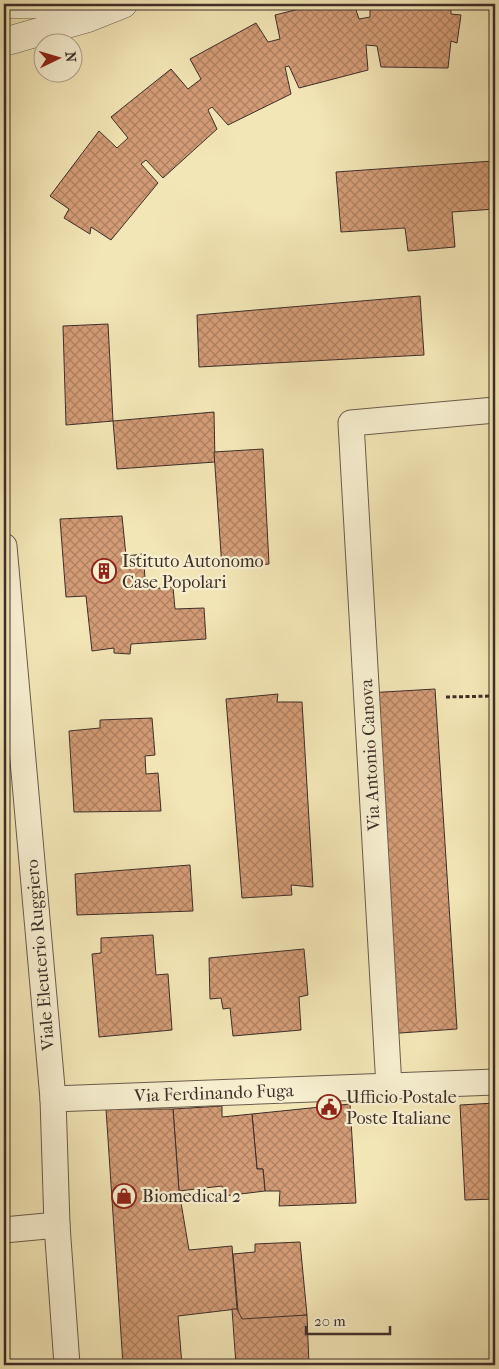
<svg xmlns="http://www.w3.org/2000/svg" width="499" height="1369" font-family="'IM FELL French Canon',serif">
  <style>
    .building { fill: url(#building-cross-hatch); stroke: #3d2e29 }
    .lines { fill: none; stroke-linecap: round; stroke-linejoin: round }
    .minor-casing { stroke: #6a5c4c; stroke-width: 27 }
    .tertiary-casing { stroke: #6a5c4c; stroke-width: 29 }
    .path { stroke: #3d2e29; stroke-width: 3; stroke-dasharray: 4 2.5; stroke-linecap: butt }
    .minor { stroke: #f7efd0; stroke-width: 25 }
    .tertiary { stroke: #f7efd0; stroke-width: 28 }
    .labels { text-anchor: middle; stroke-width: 4.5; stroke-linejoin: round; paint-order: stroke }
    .poi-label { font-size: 18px; fill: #3d2e29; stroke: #f7efd0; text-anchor: start }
    .street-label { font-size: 18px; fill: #3d2e29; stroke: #f7efd0 }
  </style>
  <defs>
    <pattern id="building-cross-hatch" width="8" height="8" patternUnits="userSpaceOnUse" patternTransform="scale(1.25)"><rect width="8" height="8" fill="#d49c76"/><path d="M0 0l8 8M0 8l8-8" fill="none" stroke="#ad8061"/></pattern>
  </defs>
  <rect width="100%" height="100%" fill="#f3e6b6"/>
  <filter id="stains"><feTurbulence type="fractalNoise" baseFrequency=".004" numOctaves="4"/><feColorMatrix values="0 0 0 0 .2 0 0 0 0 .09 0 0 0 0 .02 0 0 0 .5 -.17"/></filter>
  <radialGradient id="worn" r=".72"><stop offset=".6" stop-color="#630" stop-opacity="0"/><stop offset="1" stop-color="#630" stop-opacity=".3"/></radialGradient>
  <!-- building -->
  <g class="building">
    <path d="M319,4H354L359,19L370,17V4H451V14L461,15L457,43L451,41L448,68L381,67L377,46L366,45L368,70L299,88L289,66L285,67L291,94L228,125L212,107L208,110L217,129L163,178L146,160L141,164L158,183L111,240L91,227L90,234L64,218L69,209L50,196L99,131L117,148L128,138L111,117L171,69L188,89L201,79L190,59L256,23L268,42L280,39L275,15Z"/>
    <path d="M493,161L495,209L452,212L455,247L408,251L405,228L341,232L336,172Z"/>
    <path d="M420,296L424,355L199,367L197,315Z"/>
    <path d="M108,324L113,421L66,425L63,326Z"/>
    <path d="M214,412L215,462L117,469L113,421Z"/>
    <path d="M263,449L269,564L222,568L214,452Z"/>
    <path d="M122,516L126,556L143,554L146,589L173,587L175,609L204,608L206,639L131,644L130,654L114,653V648L92,651L86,596L66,597L60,519Z"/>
    <path d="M435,689L457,1029L386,1034L367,693Z"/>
    <path d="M278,694L277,702H302L313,887L291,885L292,895L242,898L226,699Z"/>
    <path d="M152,718L155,755L145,756L146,774L158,773L161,811L74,812L69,731L100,728V720Z"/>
    <path d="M190,865L193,911L77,915L75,874Z"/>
    <path d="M153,935L156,975L168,974L172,1030L99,1037L92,954L101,953V938Z"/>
    <path d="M304,949L308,995L299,997L301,1030L233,1036L230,1008L223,1009L221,998L210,999L209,958Z"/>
    <path d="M495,1103V1199L465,1200L460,1105Z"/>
    <path d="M350,1104L356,1203L279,1206L280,1191H265L263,1169H257L252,1114Z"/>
    <path d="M222,1106V1117L252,1114L257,1169H263L265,1191L224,1196L222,1186L179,1191L173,1109Z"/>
    <path d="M106,1109H173L179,1191L189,1250L232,1246L237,1309L178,1316L182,1365H123Z"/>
    <path d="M300,1242L307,1315L239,1322L233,1254L255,1252V1244Z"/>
    <path d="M232,1309H237L242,1319L307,1315L309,1365H236Z"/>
    <path d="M491,1316H495V1365H492Z"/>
  </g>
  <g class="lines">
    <defs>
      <g id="minor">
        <path d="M4,546L53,1099L57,1225L67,1365"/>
        <path d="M389,1087L351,423L495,410"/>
        <path d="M53,1099L495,1082"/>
        <path d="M4,1230L57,1225"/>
      </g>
      <g id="tertiary">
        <path d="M4,4H71"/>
        <path d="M11,40L88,18L123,4"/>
      </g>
    </defs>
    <!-- minor casing -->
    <use href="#minor" class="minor-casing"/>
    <!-- tertiary casing -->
    <use href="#tertiary" class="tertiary-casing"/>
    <!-- path -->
    <path class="path" d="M446,697L495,696"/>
    <!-- minor -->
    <use href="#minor" class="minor"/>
    <!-- tertiary -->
    <use href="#tertiary" class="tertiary"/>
  </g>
  <!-- icons -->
  <defs>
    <symbol id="building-ring" viewBox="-11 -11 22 22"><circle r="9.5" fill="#f7efd0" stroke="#8f2418" stroke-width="1.5"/><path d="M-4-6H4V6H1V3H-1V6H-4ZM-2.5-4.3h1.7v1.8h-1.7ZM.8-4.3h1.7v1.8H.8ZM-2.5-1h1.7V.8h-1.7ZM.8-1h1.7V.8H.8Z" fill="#8f2418"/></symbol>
    <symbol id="civic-ring" viewBox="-11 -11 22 22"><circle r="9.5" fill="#f7efd0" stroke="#8f2418" stroke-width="1.5"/><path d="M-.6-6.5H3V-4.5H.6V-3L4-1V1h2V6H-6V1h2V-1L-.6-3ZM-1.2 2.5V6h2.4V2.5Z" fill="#8f2418"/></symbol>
    <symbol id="shop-ring" viewBox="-11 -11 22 22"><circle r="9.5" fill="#f7efd0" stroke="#8f2418" stroke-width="1.5"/><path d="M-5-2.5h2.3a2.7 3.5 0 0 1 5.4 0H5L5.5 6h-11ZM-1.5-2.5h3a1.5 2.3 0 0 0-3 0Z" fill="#8f2418"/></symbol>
  </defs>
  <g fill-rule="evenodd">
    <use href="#building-ring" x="90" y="557" width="28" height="28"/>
    <use href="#civic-ring" x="315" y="1093" width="28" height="28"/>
    <use href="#shop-ring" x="110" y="1182" width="28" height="28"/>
  </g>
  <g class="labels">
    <!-- poi labels -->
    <g class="poi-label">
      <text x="122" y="567">Istituto Autonomo<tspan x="122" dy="21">Case Popolari</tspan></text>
      <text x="346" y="1103">Ufficio Postale<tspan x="346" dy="21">Poste Italiane</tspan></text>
      <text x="142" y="1202">Biomedical 2</text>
    </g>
    <!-- street labels -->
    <g class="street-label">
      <text transform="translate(370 755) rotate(-93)" y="6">Via Antonio Canova</text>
      <text transform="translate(40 955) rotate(-95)" y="6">Viale Eleuterio Ruggiero</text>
      <text transform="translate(214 1093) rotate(-2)" y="6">Via Ferdinando Fuga</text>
    </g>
  </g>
  <!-- margin -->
  <rect width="499" height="1369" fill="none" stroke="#f3e6b6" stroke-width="20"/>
  <rect x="5" y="5" width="489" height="1359" fill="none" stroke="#3d2e29" stroke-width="2.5"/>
  <rect x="10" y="10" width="479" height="1349" fill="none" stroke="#3d2e29"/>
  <!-- north arrow -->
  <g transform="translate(58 58) rotate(85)"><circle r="24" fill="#f7efd0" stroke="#ada28d"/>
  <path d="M0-4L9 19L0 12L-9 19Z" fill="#8f2418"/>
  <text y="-8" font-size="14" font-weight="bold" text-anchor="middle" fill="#3d2e29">N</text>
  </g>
  <!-- scale -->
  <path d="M306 1326v8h84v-8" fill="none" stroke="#3d2e29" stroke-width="2.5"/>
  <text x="314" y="1326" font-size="15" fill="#3d2e29" stroke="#f7efd0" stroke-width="4" paint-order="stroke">20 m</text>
  <rect width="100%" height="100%" filter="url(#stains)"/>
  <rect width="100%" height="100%" fill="url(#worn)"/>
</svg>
